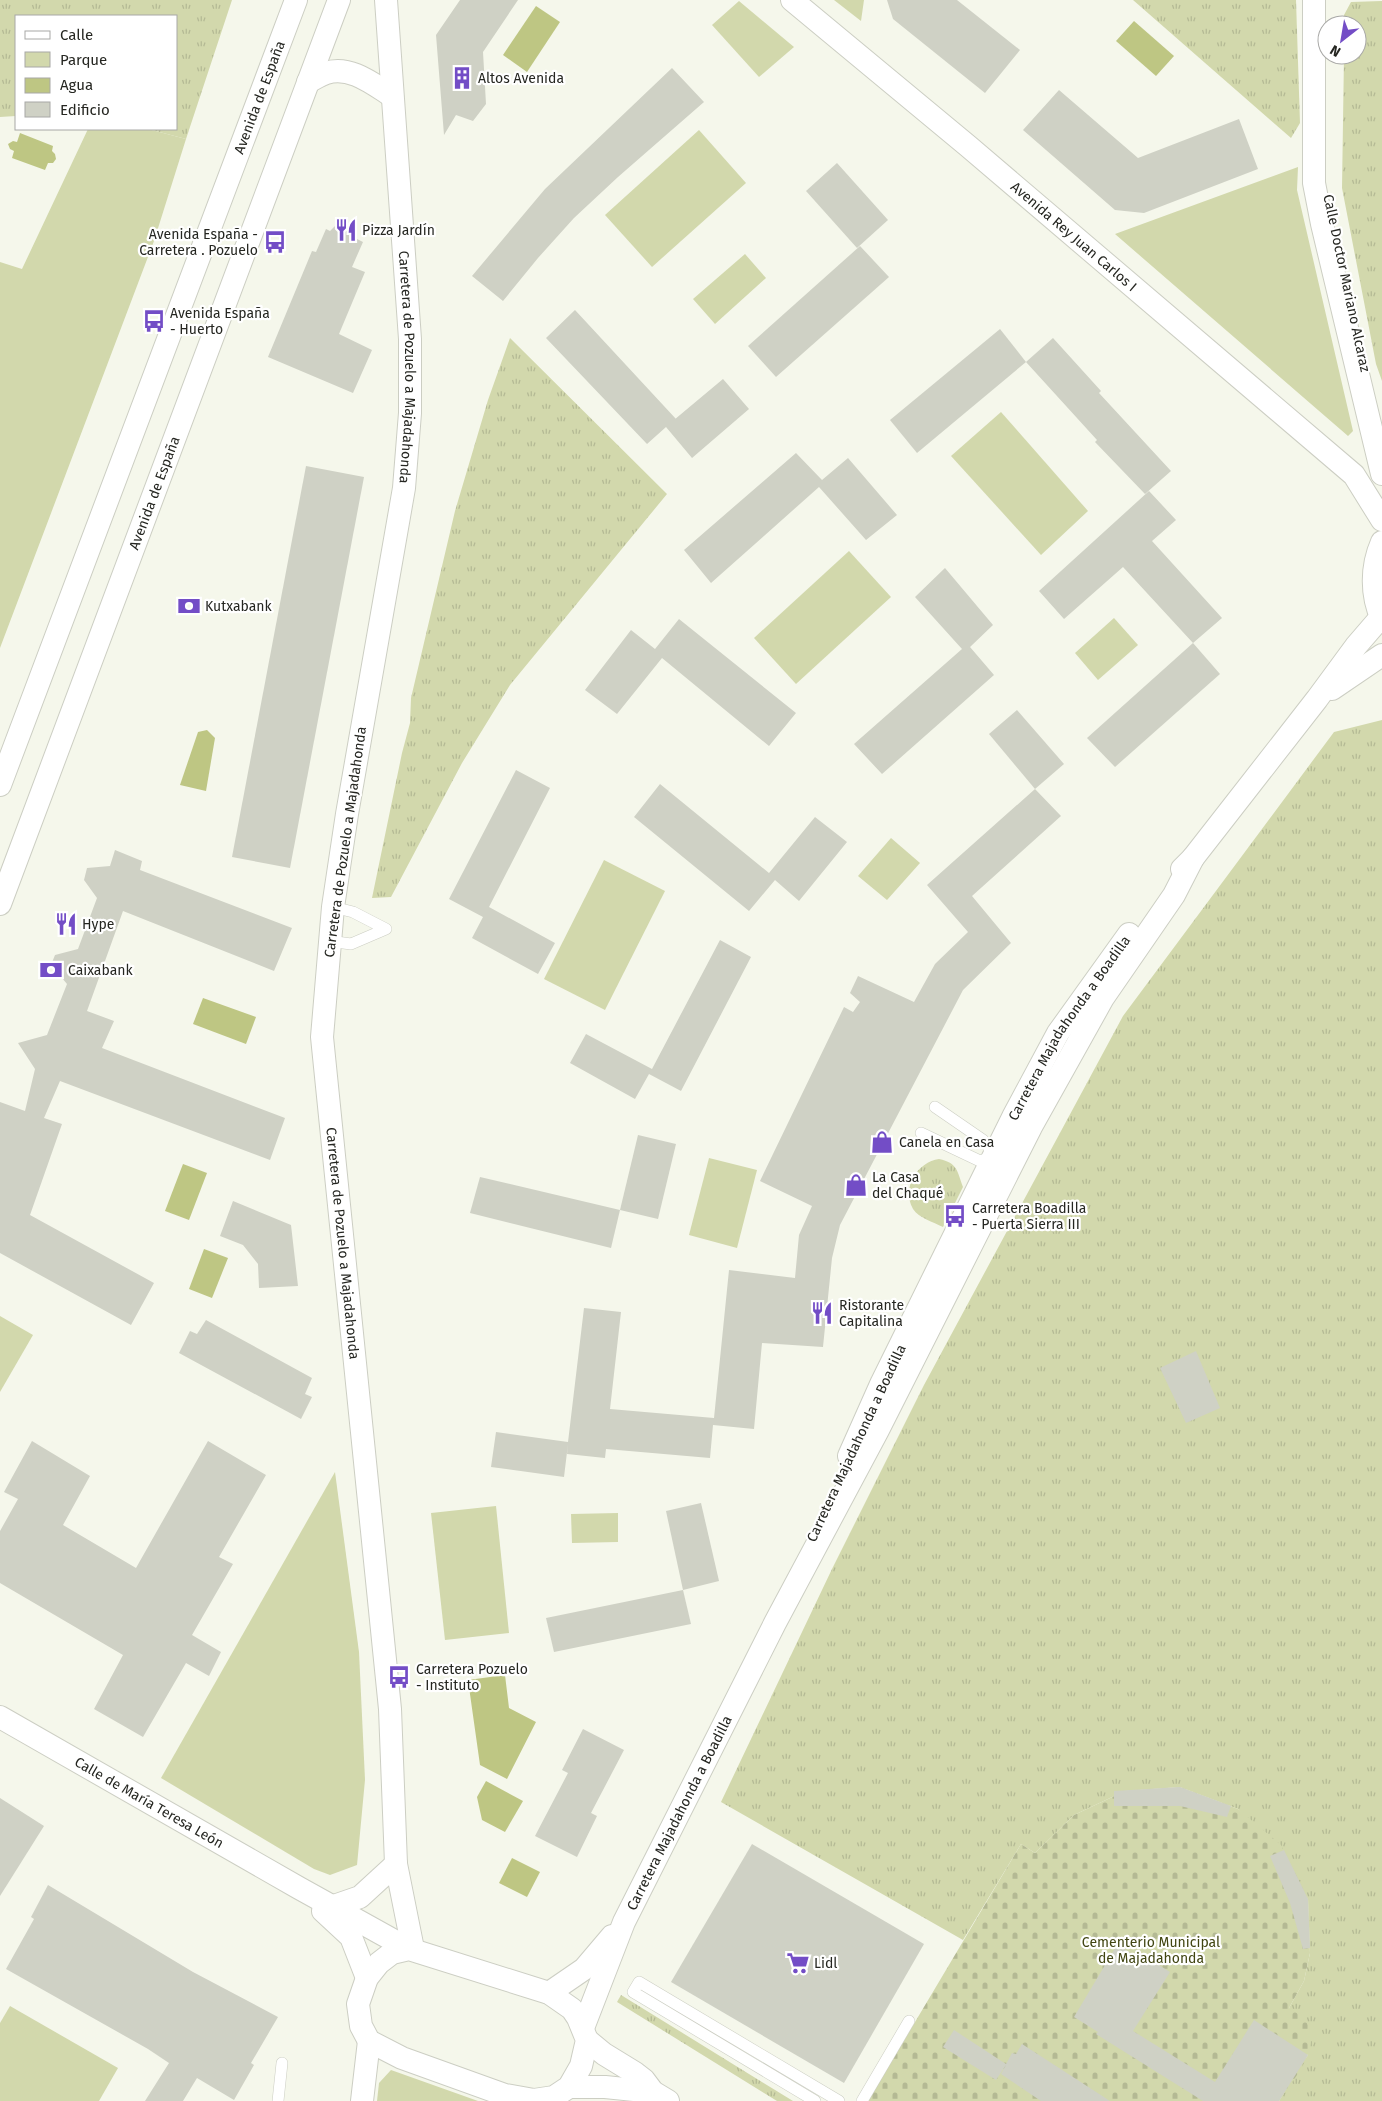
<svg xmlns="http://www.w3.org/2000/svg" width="1382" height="2101" font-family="'Fira Sans',sans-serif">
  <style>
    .grass { fill: url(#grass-tufts) }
    .cemetery { fill: url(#cemetery-stones) }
    .park { fill: #d2d8ac }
    .water { fill: #bec683 }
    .building { fill: #cfd1c5 }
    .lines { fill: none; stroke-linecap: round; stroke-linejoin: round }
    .service-casing { stroke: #cccec3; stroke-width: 12 }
    .minor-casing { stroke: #cccec3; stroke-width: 24 }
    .service { stroke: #fff; stroke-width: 11 }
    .minor { stroke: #fff; stroke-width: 22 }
    .labels { text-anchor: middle; stroke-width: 4.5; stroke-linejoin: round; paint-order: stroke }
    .poi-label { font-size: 14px; fill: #252621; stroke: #fff; text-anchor: start }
    .street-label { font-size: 14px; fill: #252621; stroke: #fff }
    .park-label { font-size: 14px; fill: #414512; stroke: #fff }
  </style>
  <defs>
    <pattern id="grass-tufts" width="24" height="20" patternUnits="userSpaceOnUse" patternTransform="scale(1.25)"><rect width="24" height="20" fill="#d2d8ac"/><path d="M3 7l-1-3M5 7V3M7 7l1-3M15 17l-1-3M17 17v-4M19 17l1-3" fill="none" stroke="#b4b994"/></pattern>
    <pattern id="cemetery-stones" width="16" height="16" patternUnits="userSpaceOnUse" patternTransform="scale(1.25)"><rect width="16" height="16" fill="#d2d8ac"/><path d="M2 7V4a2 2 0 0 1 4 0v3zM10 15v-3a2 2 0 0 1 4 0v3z" fill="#b4b994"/></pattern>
  </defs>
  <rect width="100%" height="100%" fill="#f5f7eb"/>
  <!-- grass -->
  <g class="grass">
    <path d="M0,0H232L186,139L148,129H176V16H16V116L0,117Z"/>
    <path d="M1133,0H1296L1300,123L1291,138Z"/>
    <path d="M1382,1V381L1376,364L1342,188L1344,55H1357V25H1344V15L1351,2Z"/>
    <path d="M510,338L667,494L510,685L462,763L391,897L372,898L402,753L410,723L411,698L455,511L488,400Z"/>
    <path d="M1382,720V2101H1279L1308,2055L1289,2008L1304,1981L1310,1953L1308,1899L1238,1809L1180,1787L1125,1791L1074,1815L1035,1853L1021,1844L963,1940L721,1802L832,1569L924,1385L1123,1016L1334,732Z"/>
    <path d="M939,1159C958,1163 957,1171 963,1187L943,1227C933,1222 919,1218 913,1209C901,1187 918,1162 939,1159Z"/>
    <path d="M621,1995L793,2101H777L617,2002Z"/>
  </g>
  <!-- cemetery -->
  <path class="cemetery" d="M1180,1787L1238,1809L1281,1845L1308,1899L1310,1953L1304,1981L1289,2008C1294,2011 1301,2015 1305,2020C1324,2047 1293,2079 1279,2101H868L1021,1844L1035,1853L1074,1815L1125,1791Z"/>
  <!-- park -->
  <g class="park">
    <path d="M834,0H864L861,21Z"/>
    <path d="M739,1L794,47L759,77L712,25Z"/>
    <path d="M88,129H148L186,139L154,241L0,648V262L22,269Z"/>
    <path d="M699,130L746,183L652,267L605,215Z"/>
    <path d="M1298,167L1297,190L1353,431L1348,436L1115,234Z"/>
    <path d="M745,254L766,278L715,324L693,299Z"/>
    <path d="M1001,412L1088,511L1041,555L951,456Z"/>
    <path d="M849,551L891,597L796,684L754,638Z"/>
    <path d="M1114,618L1138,645L1098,680L1075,653Z"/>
    <path d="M891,838L920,863L887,900L858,876Z"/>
    <path d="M604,860L665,891L605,1010L544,979Z"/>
    <path d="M709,1158L757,1170L737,1248L689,1235Z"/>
    <path d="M0,1316L33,1335L0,1392Z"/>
    <path d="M335,1472L359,1652L365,1780L357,1865L330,1875L314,1869L161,1778Z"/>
    <path d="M496,1506L509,1633L445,1640L431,1513Z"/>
    <path d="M618,1513V1542L572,1543L571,1514Z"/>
    <path d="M10,2006L118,2068L99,2101H0V2023Z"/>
    <path d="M391,2070L478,2101H377L379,2083Z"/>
  </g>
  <!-- water -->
  <g class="water">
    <path d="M536,6L560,22L527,72L503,55Z"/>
    <path d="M1134,21L1174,56L1156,76L1116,41Z"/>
    <path d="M20,133L53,146L52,151L55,154L56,159L53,163H48L45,170L12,158L14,151L10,149L8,144L13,141L17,142Z"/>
    <path d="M207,730L215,738L206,791L180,785L198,732Z"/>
    <path d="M203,998L256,1017L246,1044L193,1024Z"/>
    <path d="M183,1164L207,1173L189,1220L165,1211Z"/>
    <path d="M204,1249L228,1258L212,1298L189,1289Z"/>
    <path d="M505,1675L509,1708L536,1722L507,1779L480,1765L468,1680Z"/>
    <path d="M486,1781L523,1801L505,1832L482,1820L477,1797Z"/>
    <path d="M512,1858L540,1872L527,1897L499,1883Z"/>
  </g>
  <!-- building -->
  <g class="building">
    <path d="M460,0H518L483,52L486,104L473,121L456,115L444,135L436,35Z"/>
    <path d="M887,0H957L1020,50L985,93L893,19Z"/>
    <path d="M672,68L704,102L618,177L574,218L538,258L503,301L472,276L545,189Z"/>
    <path d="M1059,90L1138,158L1239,119L1258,169L1144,213L1115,210L1023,130Z"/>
    <path d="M837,163L888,220L857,248L806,191Z"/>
    <path d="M340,221L357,228V239L363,242L352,267L365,272L339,334L372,350L353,393L268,357L312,251L316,252L326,229L330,231Z"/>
    <path d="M860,246L889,277L776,377L748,346Z"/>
    <path d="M575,310L676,419L668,425L723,379L749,409L692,458L666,427L647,444L546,338Z"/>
    <path d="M1000,329L1026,362L917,453L890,420Z"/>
    <path d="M1053,338L1101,391L1099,393L1171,471L1145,494L1095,442L1097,440L1026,362Z"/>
    <path d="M796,453L822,480L848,458L897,515L866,540L819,487L711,583L684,550Z"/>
    <path d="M306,466L364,477L290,868L232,857Z"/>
    <path d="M1149,491L1176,520L1152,541L1222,618L1193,643L1123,567L1064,619L1039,591Z"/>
    <path d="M945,568L993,625L970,647L994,675L882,774L854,744L962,649L915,597Z"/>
    <path d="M679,619L796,713L769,746L662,658L617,714L585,690L631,630L655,649Z"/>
    <path d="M1193,643L1220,674L1115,767L1087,738Z"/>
    <path d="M1017,710L1064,764L1035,789L989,734Z"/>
    <path d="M516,770L550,788L489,907L555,943L538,974L472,938L483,917L449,899Z"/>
    <path d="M660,784L769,873L815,817L847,842L799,901L775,880L749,911L634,817Z"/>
    <path d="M1035,789L1061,816L972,896L1011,943L963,990L840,1225L832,1258L823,1347L762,1343L754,1429L713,1425L710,1458L606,1449L605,1458L567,1454L568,1444L564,1477L491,1467L496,1432L568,1442L584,1308L621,1312L610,1409L714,1418L729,1270L795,1278L799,1235L812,1206L760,1181L844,1007L853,1012L860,1002L850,993L858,976L914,1002L935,964L968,932L927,885Z"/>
    <path d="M115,850L142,861L140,870L292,928L274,971L123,911L87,1011L114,1021L102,1048L285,1118L270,1160L60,1081L44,1118L62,1124L30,1215L154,1283L131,1325L0,1253V1102L25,1111L35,1069L18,1043L47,1035L67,984L51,965L55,955L78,949L97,898L84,880L87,868L110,866Z"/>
    <path d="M720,940L751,957L681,1091L649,1074L635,1099L570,1063L586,1034L652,1069Z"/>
    <path d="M638,1135L676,1144L658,1219L620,1210Z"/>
    <path d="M480,1177L620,1210L611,1248L470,1213Z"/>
    <path d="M233,1201L291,1225L298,1286L259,1288L258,1264L243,1245L220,1236Z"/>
    <path d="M206,1320L312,1378L305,1394L312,1397L301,1419L179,1353L190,1331L197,1334Z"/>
    <path d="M1196,1351L1220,1408L1186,1423L1160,1368Z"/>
    <path d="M32,1441L90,1476L63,1525L136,1568L208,1441L266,1475L219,1557L233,1564L192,1635L221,1652L209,1676L186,1663L143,1737L94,1709L123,1655L0,1583V1531L18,1499L4,1492Z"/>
    <path d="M701,1503L719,1581L683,1590L666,1511Z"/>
    <path d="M683,1590L691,1624L554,1652L546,1618Z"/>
    <path d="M583,1729L624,1750L591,1813L597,1816L577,1857L535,1836L568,1773L562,1770Z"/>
    <path d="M1180,1787L1231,1806L1227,1817L1180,1806H1114V1791Z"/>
    <path d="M0,1798L44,1826L0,1896Z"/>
    <path d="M752,1844L924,1944L844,2083L671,1982Z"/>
    <path d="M1284,1850L1308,1899L1310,1948L1303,1949L1290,1903L1270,1856Z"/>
    <path d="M48,1885L193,1972L278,2017L251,2063L254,2065L234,2100L197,2078L183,2101H145L169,2063L148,2049L6,1969L34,1919L31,1917Z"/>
    <path d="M1117,1945L1152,1965L1154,1962L1170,1972L1133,2031L1215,2082L1254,2020L1308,2055L1279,2101H1203L1096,2034L1098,2032L1074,2017Z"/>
    <path d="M954,2030L1006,2064L1012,2053L1016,2054L1022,2044L1110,2101H1041L1001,2074L1006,2065L996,2080L943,2047Z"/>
  </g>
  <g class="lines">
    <defs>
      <g id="service">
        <path d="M329,941L351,944L386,929L353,912L333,907"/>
        <path d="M921,1133L980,1161L992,1157L988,1146L983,1140L935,1107"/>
        <path d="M278,2101L282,2063"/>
        <path d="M815,2101L633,1992L639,1982L839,2101"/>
        <path d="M862,2101L909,2021"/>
      </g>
      <g id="minor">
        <path id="s1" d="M386,0L410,339V413L404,488L347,814L333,907L322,1037L390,1709L396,1864L413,1949"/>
        <path id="s2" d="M792,0L968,146L1354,475L1382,520"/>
        <path d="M1314,0V183L1322,224L1382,474"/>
        <path d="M308,82C314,79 320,75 326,73C350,65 373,84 392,96"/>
        <path d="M1382,542C1371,567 1371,595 1382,619"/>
        <path d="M1332,689L1382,655"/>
        <path id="s3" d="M0,785L296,0"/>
        <path d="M1182,869L1193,858L1317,699L1356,646L1381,617"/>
        <path id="s4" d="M0,904L339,0"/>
        <path id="s5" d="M849,1456L882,1382L1013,1117L1058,1033L1129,934"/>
        <path id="s6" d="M0,1717L299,1888L409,1949"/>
        <path d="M334,1906L360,1897L396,1864"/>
        <path d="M323,1911L351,1937L367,1978"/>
        <path d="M409,1949L549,1993L572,2009L578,2018L587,2040L581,2066L569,2087L554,2097L534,2100L505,2095L402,2058L369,2041L361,2026L358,2004L367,1978L379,1963L392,1953Z"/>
        <path d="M549,1993L584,1969L612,1936"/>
        <path id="s7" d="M583,2028L624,1922L775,1623L878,1430L1031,1127L1103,998L1174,895L1193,858"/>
        <path d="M587,2040L604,2054L635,2073L644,2080L653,2092L668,2101"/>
        <path d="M569,2087H605L653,2092"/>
        <path d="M362,2101L369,2041"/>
      </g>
    </defs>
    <!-- service casing -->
    <use href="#service" class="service-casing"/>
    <!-- minor casing -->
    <use href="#minor" class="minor-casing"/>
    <!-- service -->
    <use href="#service" class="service"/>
    <!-- minor -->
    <use href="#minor" class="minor"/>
  </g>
  <!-- icons -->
  <defs>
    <symbol id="building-bare" viewBox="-9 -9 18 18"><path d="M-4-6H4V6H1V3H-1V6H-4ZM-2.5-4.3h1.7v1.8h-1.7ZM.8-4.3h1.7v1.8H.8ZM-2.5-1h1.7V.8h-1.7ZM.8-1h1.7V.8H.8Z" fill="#734dc6" stroke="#fff" stroke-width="2.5" paint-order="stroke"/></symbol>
    <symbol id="restaurant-bare" viewBox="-9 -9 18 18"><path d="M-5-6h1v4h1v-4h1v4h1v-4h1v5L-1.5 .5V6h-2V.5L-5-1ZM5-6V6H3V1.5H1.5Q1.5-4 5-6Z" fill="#734dc6" stroke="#fff" stroke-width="2.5" paint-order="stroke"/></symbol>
    <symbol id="bus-bare" viewBox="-9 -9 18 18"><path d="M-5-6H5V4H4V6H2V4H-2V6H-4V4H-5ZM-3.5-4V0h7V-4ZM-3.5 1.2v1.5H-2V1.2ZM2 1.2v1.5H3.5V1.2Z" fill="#734dc6" stroke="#fff" stroke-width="2.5" paint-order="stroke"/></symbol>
    <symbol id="bank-bare" viewBox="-9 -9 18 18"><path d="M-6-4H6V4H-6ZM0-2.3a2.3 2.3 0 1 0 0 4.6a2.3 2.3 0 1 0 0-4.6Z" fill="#734dc6" stroke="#fff" stroke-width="2.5" paint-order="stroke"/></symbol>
    <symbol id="shop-bare" viewBox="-9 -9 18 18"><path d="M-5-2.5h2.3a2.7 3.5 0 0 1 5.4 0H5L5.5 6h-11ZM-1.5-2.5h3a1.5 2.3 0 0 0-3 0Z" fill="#734dc6" stroke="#fff" stroke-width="2.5" paint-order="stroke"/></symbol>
    <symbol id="supermarket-bare" viewBox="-9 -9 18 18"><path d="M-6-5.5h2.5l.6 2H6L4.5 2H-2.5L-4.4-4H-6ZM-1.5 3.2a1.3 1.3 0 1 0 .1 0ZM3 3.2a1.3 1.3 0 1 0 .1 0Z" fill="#734dc6" stroke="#fff" stroke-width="2.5" paint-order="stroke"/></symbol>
  </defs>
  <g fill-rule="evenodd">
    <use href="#building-bare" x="446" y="62" width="32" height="32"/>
    <use href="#restaurant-bare" x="330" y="214" width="32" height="32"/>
    <use href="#bus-bare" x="259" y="226" width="32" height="32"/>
    <use href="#bus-bare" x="138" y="305" width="32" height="32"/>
    <use href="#bank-bare" x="173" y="590" width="32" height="32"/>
    <use href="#restaurant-bare" x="50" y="908" width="32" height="32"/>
    <use href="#bank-bare" x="35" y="954" width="32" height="32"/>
    <use href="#shop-bare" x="866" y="1126" width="32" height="32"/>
    <use href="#shop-bare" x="840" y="1169" width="32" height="32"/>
    <use href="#bus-bare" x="939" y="1200" width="32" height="32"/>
    <use href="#restaurant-bare" x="806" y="1297" width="32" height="32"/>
    <use href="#bus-bare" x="383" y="1661" width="32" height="32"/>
    <use href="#supermarket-bare" x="782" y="1947" width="32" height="32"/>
  </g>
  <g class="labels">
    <!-- poi labels -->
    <g class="poi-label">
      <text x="478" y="83">Altos Avenida</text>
      <text x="362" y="235">Pizza Jardín</text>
      <text x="258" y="239" text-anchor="end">Avenida España -<tspan x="258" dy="16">Carretera . Pozuelo</tspan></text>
      <text x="170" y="318">Avenida España<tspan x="170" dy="16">- Huerto</tspan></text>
      <text x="205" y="611">Kutxabank</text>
      <text x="82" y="929">Hype</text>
      <text x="68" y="975">Caixabank</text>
      <text x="899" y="1147">Canela en Casa</text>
      <text x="872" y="1182">La Casa<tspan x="872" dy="16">del Chaqué</tspan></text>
      <text x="972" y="1213">Carretera Boadilla<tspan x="972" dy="16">- Puerta Sierra III</tspan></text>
      <text x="839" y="1310">Ristorante<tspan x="839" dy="16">Capitalina</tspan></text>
      <text x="416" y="1674">Carretera Pozuelo<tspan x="416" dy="16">- Instituto</tspan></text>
      <text x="814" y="1968">Lidl</text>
    </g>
    <!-- street labels -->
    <g class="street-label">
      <text dy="5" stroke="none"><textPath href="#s3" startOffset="735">Avenida de España</textPath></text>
      <text dy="5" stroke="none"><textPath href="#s2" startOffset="368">Avenida Rey Juan Carlos I</textPath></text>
      <text transform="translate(1347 283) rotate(78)" y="5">Calle Doctor Mariano Alcaraz</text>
      <text dy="5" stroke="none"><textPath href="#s1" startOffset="368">Carretera de Pozuelo a Majadahonda</textPath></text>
      <text dy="5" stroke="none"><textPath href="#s4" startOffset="439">Avenida de España</textPath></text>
      <text transform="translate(345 842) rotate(-82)" y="5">Carretera de Pozuelo a Majadahonda</text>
      <text dy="5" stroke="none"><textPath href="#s5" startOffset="482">Carretera Majadahonda a Boadilla</textPath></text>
      <text dy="5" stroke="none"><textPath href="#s1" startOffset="1252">Carretera de Pozuelo a Majadahonda</textPath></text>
      <text transform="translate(856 1443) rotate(-65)" y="5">Carretera Majadahonda a Boadilla</text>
      <text dy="5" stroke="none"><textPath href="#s6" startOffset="172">Calle de María Teresa León</textPath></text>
      <text dy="5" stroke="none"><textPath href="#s7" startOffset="236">Carretera Majadahonda a Boadilla</textPath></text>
    </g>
    <!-- park labels -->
    <g class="park-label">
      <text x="1151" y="1947">Cementerio Municipal<tspan x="1151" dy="16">de Majadahonda</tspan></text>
    </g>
  </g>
  <!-- legend -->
  <rect x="15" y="15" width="162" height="115" fill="#ffffff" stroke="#a8a8a6"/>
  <rect x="25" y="31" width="25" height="8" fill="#ffffff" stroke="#a8a8a6"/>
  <text x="60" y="40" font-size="15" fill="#252621">Calle</text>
  <rect x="25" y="52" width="25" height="15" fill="#d2d8ac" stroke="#a8a8a6"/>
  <text x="60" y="65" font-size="15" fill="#252621">Parque</text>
  <rect x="25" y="78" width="25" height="15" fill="#bec683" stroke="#a8a8a6"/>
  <text x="60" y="90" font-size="15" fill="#252621">Agua</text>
  <rect x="25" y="102" width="25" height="15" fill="#cfd1c5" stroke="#a8a8a6"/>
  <text x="60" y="115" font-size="15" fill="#252621">Edificio</text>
  <!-- north arrow -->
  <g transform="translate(1342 40) rotate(211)"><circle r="24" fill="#ffffff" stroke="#a8a8a6"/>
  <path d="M0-4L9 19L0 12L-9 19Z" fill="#734dc6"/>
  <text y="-8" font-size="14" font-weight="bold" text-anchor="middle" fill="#252621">N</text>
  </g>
</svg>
